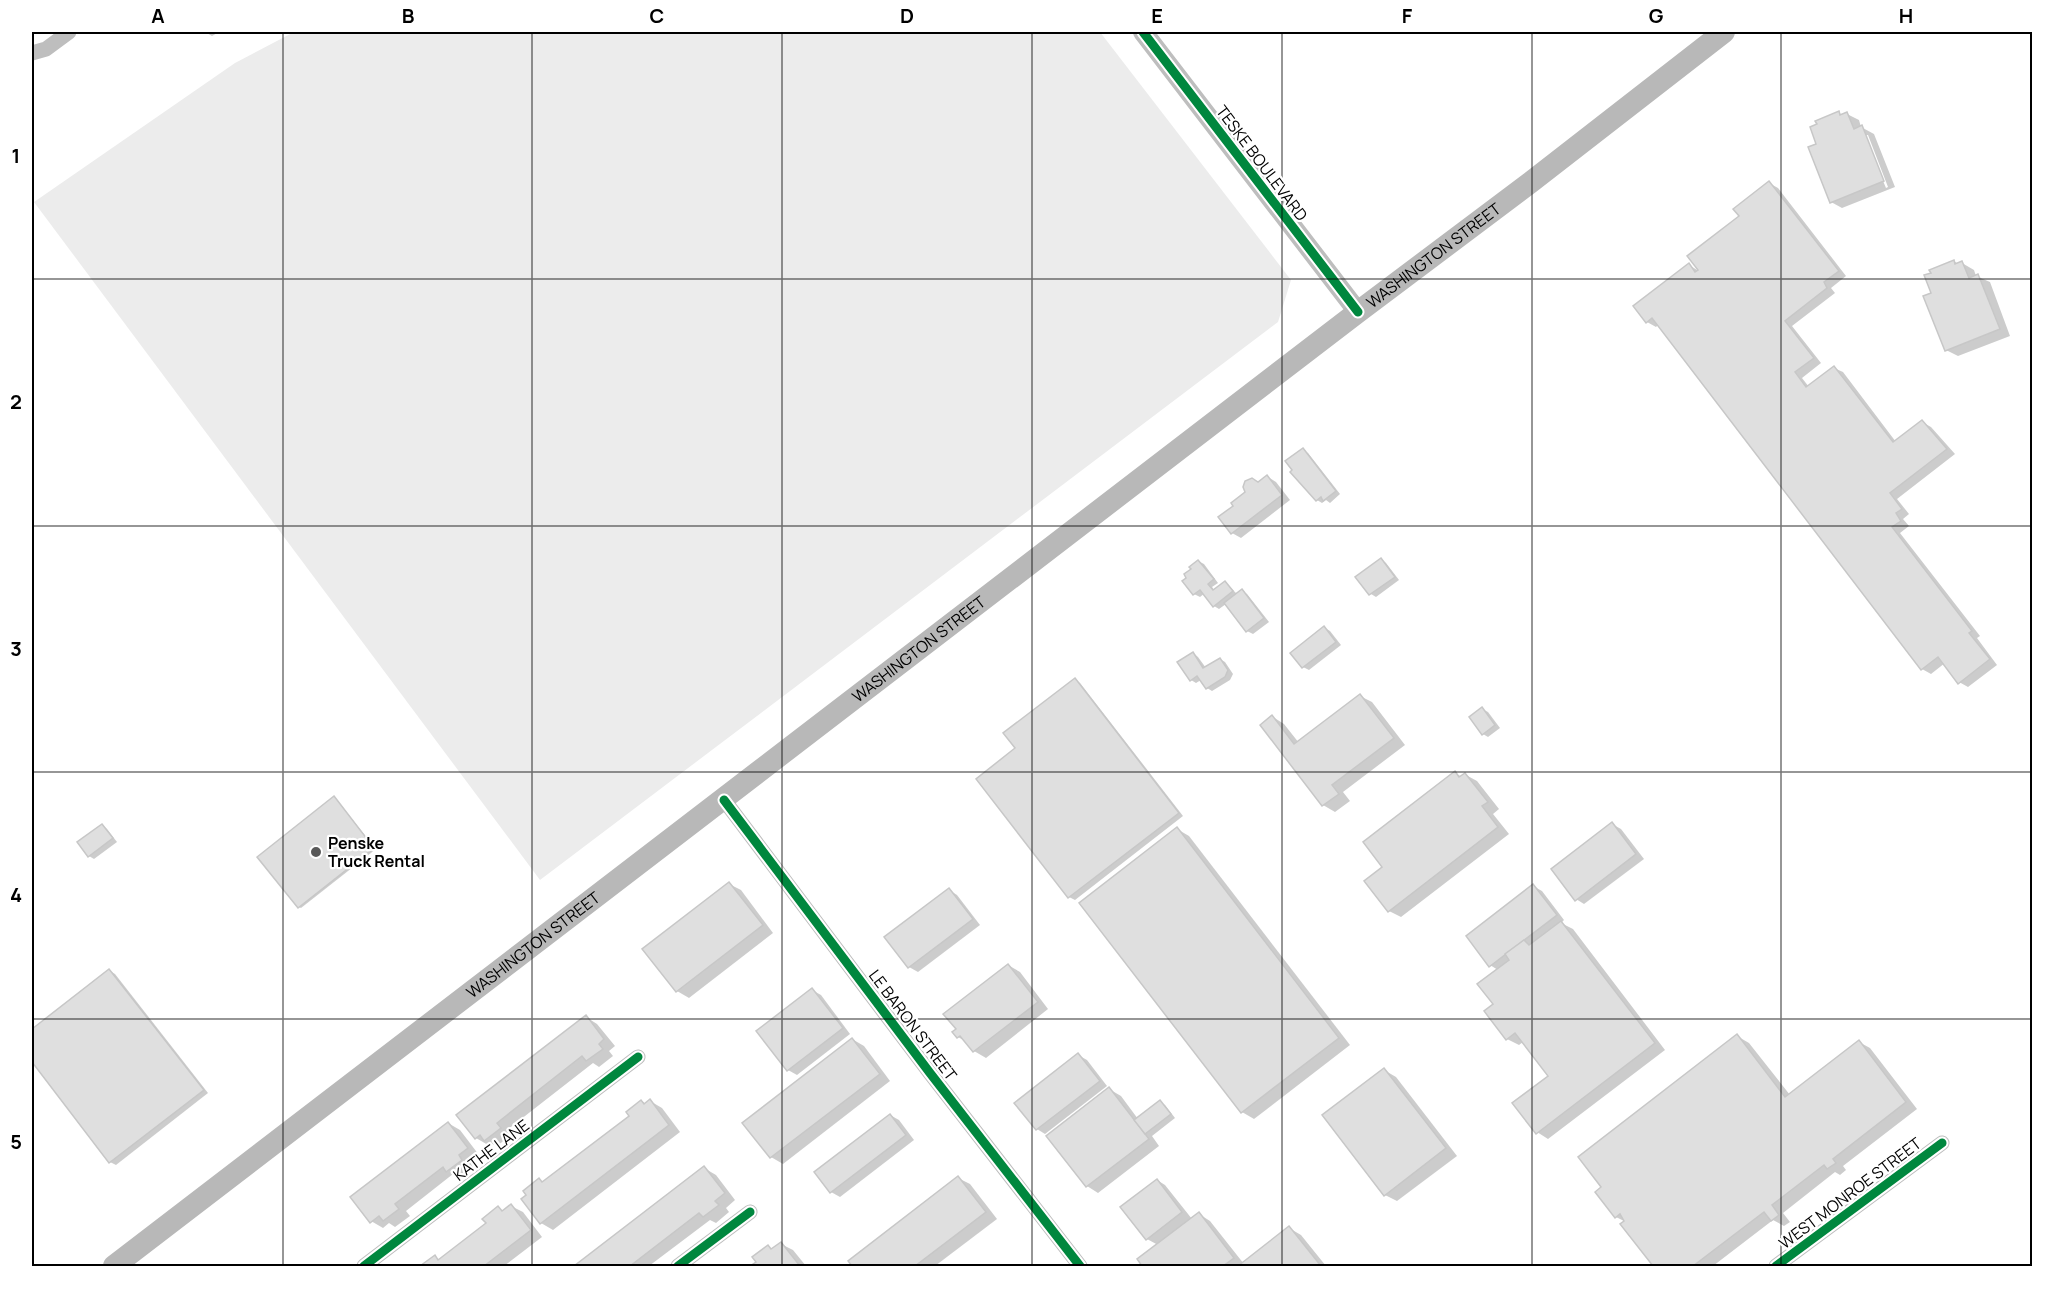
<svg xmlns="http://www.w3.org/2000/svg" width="2064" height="1298" font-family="Manrope,sans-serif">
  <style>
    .green { fill: #ececec }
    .shadow { fill: #0003; fill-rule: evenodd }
    .building { fill: #dfdfdf; stroke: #c7c7c7; stroke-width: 1.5 }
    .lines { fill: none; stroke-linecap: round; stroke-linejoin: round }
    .minor { stroke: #bebebe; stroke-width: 15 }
    .tertiary { stroke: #bebebe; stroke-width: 20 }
    .secondary { stroke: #b8b8b8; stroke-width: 22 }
    .cycleway-casing { stroke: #fff; stroke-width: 13 }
    .cycleway { stroke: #00873e; stroke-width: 9 }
    .grid { fill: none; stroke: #000; stroke-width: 1.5; stroke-opacity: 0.55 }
    .poi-dot { fill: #595959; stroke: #fff; stroke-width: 2 }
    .labels { text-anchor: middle; stroke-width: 4.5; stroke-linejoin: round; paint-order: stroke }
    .street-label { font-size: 16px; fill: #000; stroke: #fff }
    .poi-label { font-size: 16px; font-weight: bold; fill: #000; stroke: #fff; text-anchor: start }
    .neatline { fill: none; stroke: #000; stroke-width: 2 }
    .grid-label { font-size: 20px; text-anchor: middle; font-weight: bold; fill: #000 }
  </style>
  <rect width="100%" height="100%" fill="#fff"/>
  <!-- green -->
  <path class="green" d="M294,32H1100L1291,280L1278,322L540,880L34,202L235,63Z"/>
  <!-- shadow -->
  <g class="shadow">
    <path d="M205,32H219L212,36Z"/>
    <path d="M1839,113L1843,115L1847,114L1859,120L1861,127L1874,134L1895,187L1842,208L1831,202L1818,145ZM1864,135H1868L1888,187L1886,188Z"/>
    <path d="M1769,183L1778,188L1846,276L1831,288L1835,293L1792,326L1821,363L1802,378L1809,387L1834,368L1843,372L1896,442L1922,422L1931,427L1955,454L1897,499L1909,514L1903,519L1909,526L1900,533L1980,636L1977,638L1997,665L1968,687L1959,682L1945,663L1931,674L1922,669L1658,325L1656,327L1647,322L1689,265L1702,273L1741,216Z"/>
    <path d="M1954,261L1958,264L1962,263L1974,270L1976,276L1990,282L2010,336L1958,356L1946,350L1933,294Z"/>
    <path d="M1303,450L1308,453L1340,494L1330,503L1326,500L1322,503L1317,500Z"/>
    <path d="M1268,477L1276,482L1290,500L1241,538L1232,533L1258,484Z"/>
    <path d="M1381,559L1386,563L1399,580L1376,597L1371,594L1358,577Z"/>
    <path d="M1198,561L1204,564L1218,583L1212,587L1215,591L1225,582L1237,594L1242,591L1247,594L1269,622L1253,634L1247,631L1226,604L1219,609L1214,606L1205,593L1200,597L1194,594Z"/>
    <path d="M1325,628L1330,631L1341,645L1309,670L1303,667Z"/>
    <path d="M1193,653L1198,657L1206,668L1220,659L1225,662L1233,674L1230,680L1212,691L1207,688L1201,680L1196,683L1191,680Z"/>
    <path d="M1075,680L1080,683L1183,816L1075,900L1069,897Z"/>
    <path d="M1360,696L1372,702L1405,745L1343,792L1350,801L1335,812L1323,805L1262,725L1273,717L1284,724L1299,743Z"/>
    <path d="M1482,709L1488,712L1500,728L1488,737L1483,734Z"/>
    <path d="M1455,773L1462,777L1466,775L1477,781L1499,809L1493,814L1509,834L1401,917L1389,911Z"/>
    <path d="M335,798L376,849L301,908L299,907Z"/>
    <path d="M1612,824L1621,829L1644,859L1584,904L1576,899Z"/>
    <path d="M102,825L107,829L117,842L94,859L89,856Z"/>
    <path d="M1177,829L1189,836L1350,1045L1254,1119L1242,1112L1081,903Z"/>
    <path d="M729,884L741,890L773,933L689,998L677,991L644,949Z"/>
    <path d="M1533,886L1542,891L1564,920L1561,923L1573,929L1665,1050L1548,1139L1537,1132L1550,1076L1523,1042L1519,1045L1507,1039L1495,1004L1498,970L1490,965Z"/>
    <path d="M949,890L957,895L980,925L918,972L909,967L887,937Z"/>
    <path d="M1008,965L1020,972L1048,1009L986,1058L974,1051L967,1042L958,1037Z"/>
    <path d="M110,971L115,974L208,1093L116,1165L110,1162L32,1059V1031Z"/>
    <path d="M812,990L821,995L850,1034L797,1075L788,1070Z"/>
    <path d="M586,1017L597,1024L615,1046L609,1051L613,1056L599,1067L593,1063L507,1130L511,1135L497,1146L490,1143L488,1145L476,1138Z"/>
    <path d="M1737,1036L1749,1043L1790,1095L1859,1042L1870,1048L1917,1109L1843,1166L1846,1170L1840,1175L1835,1172L1783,1213L1790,1222L1784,1226L1773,1220L1713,1266H1655L1622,1224L1626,1222L1616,1217Z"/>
    <path d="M852,1039L864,1046L890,1081L783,1164L771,1157Z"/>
    <path d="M1078,1055L1087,1060L1107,1086L1045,1134L1037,1129Z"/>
    <path d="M1384,1070L1396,1077L1457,1156L1397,1201L1385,1195Z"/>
    <path d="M1109,1089L1121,1096L1138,1119L1160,1102L1165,1105L1175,1118L1152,1136L1159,1146L1098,1193L1087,1186Z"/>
    <path d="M642,1101L646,1104L650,1101L662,1108L680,1132L553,1230L541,1223L539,1180L544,1183L631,1116Z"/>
    <path d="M890,1115L899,1120L914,1140L840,1197L831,1192L816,1172Z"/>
    <path d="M448,1123L460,1130L479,1155L470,1162L473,1167L459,1178L453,1174L406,1211L410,1216L395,1227L389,1223L383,1228L371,1221Z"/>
    <path d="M704,1168L716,1175L735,1200L726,1208L729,1212L716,1223L710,1220L649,1266H577Z"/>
    <path d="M958,1178L970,1184L997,1219L935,1266H854L850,1261Z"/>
    <path d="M1157,1180L1165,1185L1192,1219L1199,1214L1210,1221L1244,1264L1289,1228L1301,1235L1326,1266H1144L1139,1260L1158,1245L1147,1239L1122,1207Z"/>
    <path d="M511,1206L523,1212L542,1237L504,1266H423L435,1257L440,1260L488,1224L498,1208L504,1211Z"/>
    <path d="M781,1244L793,1250L806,1266H752L758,1262L768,1247L773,1250Z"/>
  </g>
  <!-- building -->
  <g class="building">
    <path d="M1839,111L1840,115L1847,112L1854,129L1862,125L1884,181L1830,203L1808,147L1816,144L1810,127L1817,124L1815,121Z"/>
    <path d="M1769,181L1839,271L1824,282L1827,288L1785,321L1814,358L1795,372L1806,387L1834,366L1893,442L1922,420L1947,449L1890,493L1902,509L1896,513L1901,521L1892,527L1972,631L1969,633L1990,659L1958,684L1938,657L1921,670L1652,318L1646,323L1633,306L1689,263L1695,272L1698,270L1687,256L1739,216L1733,209Z"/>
    <path d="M1954,260L1955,264L1962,261L1969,278L1978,274L2000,329L1945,351L1923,296L1931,293L1924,275L1931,273L1929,270Z"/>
    <path d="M1303,448L1336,491L1323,501L1321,497L1316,501L1290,472L1292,470L1285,461Z"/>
    <path d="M1267,475L1282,495L1231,534L1218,517L1233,506L1231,503L1245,492L1243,487L1245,481L1252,478L1258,482Z"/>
    <path d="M1381,558L1395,577L1369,595L1355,577Z"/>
    <path d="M1198,560L1214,579L1208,584L1213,590L1225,581L1233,591L1213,607L1200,590L1193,595L1182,581L1186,578L1184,574L1191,569L1189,567Z"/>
    <path d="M1242,589L1264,618L1246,632L1224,603Z"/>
    <path d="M1324,626L1336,642L1302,668L1290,653Z"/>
    <path d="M1193,652L1203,668L1220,658L1228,670L1225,677L1206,689L1197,676L1190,681L1177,662Z"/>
    <path d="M1075,678L1179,813L1068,898L976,779L1015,748L1003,733Z"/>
    <path d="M1360,694L1394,738L1332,785L1339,794L1322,806L1260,725L1272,715L1294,744Z"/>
    <path d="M1482,707L1495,725L1482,735L1469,717Z"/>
    <path d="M1455,771L1459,777L1465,773L1488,802L1482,806L1498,827L1388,912L1364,881L1382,867L1363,842Z"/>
    <path d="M334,796L374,848L298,908L257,857Z"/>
    <path d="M1612,822L1636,854L1575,901L1551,869Z"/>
    <path d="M102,824L113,838L88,857L77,842Z"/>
    <path d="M1177,827L1339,1038L1241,1113L1079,903Z"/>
    <path d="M729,882L763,925L676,992L642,949Z"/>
    <path d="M1533,884L1557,915L1489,967L1466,936Z"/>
    <path d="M949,888L973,919L908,968L884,937Z"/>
    <path d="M1561,921L1655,1043L1536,1134L1512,1103L1548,1076L1515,1033L1506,1040L1484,1011L1493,1004L1477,984L1509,960L1505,954L1524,940L1529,945Z"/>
    <path d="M1008,964L1038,1002L973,1052L960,1036L957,1038L952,1032L956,1029L943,1014Z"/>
    <path d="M109,969L204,1090L109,1163L32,1062V1029Z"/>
    <path d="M812,988L843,1028L787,1071L756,1031Z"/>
    <path d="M586,1015L604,1039L599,1044L603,1049L586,1061L582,1056L497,1123L501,1128L484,1141L480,1135L475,1139L456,1115Z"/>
    <path d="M1737,1034L1785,1097L1859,1040L1906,1102L1833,1159L1836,1163L1827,1169L1824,1165L1772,1205L1779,1215L1771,1221L1764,1212L1693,1266H1653L1620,1224L1624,1221L1620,1214L1615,1218L1595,1192L1601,1187L1578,1157Z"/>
    <path d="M852,1038L880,1074L770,1158L742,1123Z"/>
    <path d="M1078,1053L1100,1081L1036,1130L1014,1103Z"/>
    <path d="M1384,1068L1446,1148L1384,1196L1322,1115Z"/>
    <path d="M1109,1087L1149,1139L1086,1187L1046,1136Z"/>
    <path d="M650,1099L669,1125L540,1224L521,1199L526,1195L523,1191L539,1178L542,1182L629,1116L626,1112L641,1100L644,1104Z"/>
    <path d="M1160,1100L1171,1114L1145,1134L1134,1120Z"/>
    <path d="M890,1114L906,1135L830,1193L814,1172Z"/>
    <path d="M448,1122L468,1148L459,1155L462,1160L446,1172L443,1167L395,1204L399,1209L383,1221L379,1216L370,1223L350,1197Z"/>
    <path d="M704,1166L725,1193L715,1201L719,1205L703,1217L699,1213L630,1266H574Z"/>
    <path d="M958,1176L986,1212L915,1266H852L848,1261Z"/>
    <path d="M1157,1179L1182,1212L1146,1240L1120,1207Z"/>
    <path d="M511,1204L531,1230L484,1266H420L435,1255L438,1260L486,1223L482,1219L498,1206L502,1211Z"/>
    <path d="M1199,1212L1234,1258L1223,1266H1142L1137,1259Z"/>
    <path d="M1289,1226L1321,1266H1238Z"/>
    <path d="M781,1242L800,1266H750L756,1262L752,1257L768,1245L771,1249Z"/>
  </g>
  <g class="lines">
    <!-- minor -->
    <g class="minor">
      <path d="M32,53L46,49L69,32"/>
      <path d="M724,800L930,1073L1080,1266"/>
      <path d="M364,1266L638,1057"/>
      <path d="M678,1266L750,1212"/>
      <path d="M1776,1266L1942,1143"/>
    </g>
    <!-- tertiary -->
    <path class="tertiary" d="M1143,32L1358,312"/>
    <!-- secondary -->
    <path class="secondary" id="s1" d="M114,1266L1358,312L1531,182L1724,32"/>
    <defs>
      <g id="cycleway">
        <path d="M1143,32L1358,312"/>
        <path d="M724,800L930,1073L1080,1266"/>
        <path d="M364,1266L638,1057"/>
        <path d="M678,1266L750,1212"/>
        <path d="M1776,1266L1942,1143"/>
      </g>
    </defs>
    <!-- cycleway casing -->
    <use href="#cycleway" class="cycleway-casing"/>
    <!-- cycleway -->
    <use href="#cycleway" class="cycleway"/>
  </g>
  <!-- grid -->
  <path class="grid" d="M283,32V1266M532,32V1266M782,32V1266M1032,32V1266M1282,32V1266M1532,32V1266M1781,32V1266M32,279H2032M32,526H2032M32,772H2032M32,1019H2032"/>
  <!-- markers -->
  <circle class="poi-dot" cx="316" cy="852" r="6"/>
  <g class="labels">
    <!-- street labels -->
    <g class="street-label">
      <text transform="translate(1262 163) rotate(53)" y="6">TESKE BOULEVARD</text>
      <text dy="6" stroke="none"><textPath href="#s1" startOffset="1662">WASHINGTON STREET</textPath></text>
      <text dy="6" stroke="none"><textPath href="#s1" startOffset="1014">WASHINGTON STREET</textPath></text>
      <text dy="6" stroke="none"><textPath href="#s1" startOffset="528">WASHINGTON STREET</textPath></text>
      <text transform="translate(913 1025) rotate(53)" y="6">LE BARON STREET</text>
      <text transform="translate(491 1150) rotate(-37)" y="6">KATHE LANE</text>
      <text transform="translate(1850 1193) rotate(-37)" y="6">WEST MONROE STREET</text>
    </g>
    <!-- poi labels -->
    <g class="poi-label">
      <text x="328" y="849">Penske<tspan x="328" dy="18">Truck Rental</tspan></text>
    </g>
  </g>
  <!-- border -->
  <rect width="2064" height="1298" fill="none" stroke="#ffffff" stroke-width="66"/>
  <rect x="33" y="33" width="1998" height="1232" class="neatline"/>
  <g class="grid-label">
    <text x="158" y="23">A</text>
    <text x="408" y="23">B</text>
    <text x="657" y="23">C</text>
    <text x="907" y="23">D</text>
    <text x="1157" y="23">E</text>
    <text x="1407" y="23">F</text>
    <text x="1656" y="23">G</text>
    <text x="1906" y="23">H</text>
    <text x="16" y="163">1</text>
    <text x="16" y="409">2</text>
    <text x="16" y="656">3</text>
    <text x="16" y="902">4</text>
    <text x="16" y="1149">5</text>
  </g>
</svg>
